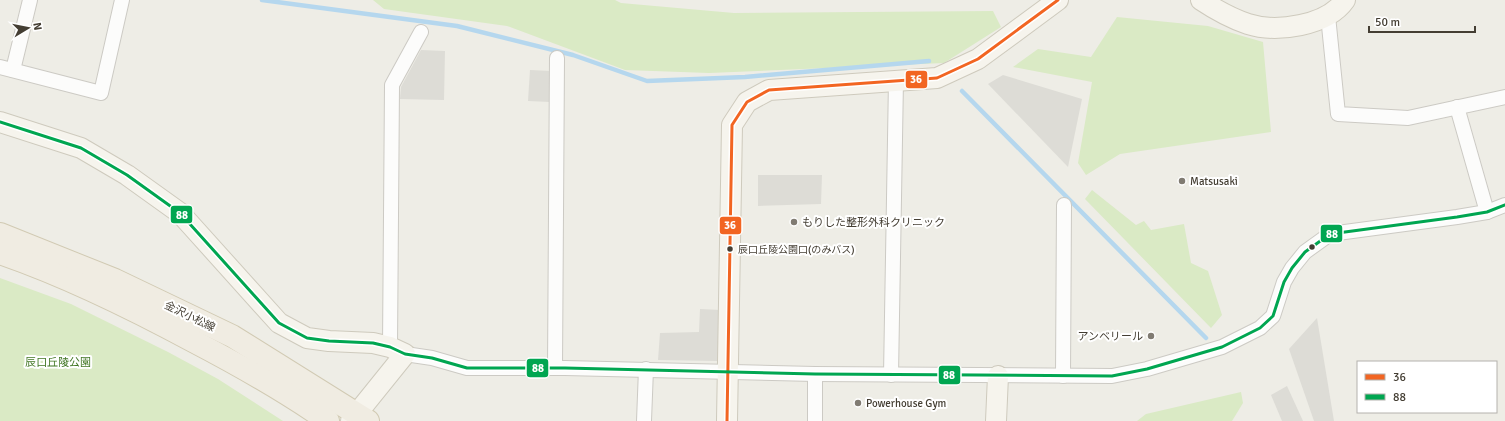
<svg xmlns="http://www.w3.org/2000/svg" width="1505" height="421" font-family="Signika,'Noto Sans JP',sans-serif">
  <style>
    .green { fill: #daeac5 }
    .parking { fill: #dddcd6 }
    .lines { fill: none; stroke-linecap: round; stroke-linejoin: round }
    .stream { stroke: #b5d7ee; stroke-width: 4.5 }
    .street-casing { stroke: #cccac4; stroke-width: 16 }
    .secondary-casing { stroke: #cecabd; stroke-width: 22 }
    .primary-casing { stroke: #d1cab3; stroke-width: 24 }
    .street { stroke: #fcfcfb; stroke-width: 14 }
    .secondary { stroke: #f6f4ed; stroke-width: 20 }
    .primary { stroke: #f0ece2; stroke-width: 22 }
    .bus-1-casing { stroke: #fff; stroke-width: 6 }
    .bus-2-casing { stroke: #fff; stroke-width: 6 }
    .bus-1 { stroke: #f26522; stroke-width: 3 }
    .bus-2 { stroke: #00a651; stroke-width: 3 }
    .poi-dot { fill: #807b72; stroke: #fff; stroke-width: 1.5 }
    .bus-dot { fill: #443e33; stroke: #fff; stroke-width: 1.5 }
    .labels { text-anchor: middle; stroke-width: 4; stroke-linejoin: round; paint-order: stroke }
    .bus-label { font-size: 10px; fill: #443e33; stroke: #fff; text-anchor: start }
    .poi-label { font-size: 11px; fill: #443e33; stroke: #fff; text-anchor: start }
    .street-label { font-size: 11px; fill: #443e33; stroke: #fff }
    .park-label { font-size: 11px; fill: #427725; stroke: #fff }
    .line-badge { stroke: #fff; stroke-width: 1.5 }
    .badge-label { font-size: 11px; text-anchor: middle; font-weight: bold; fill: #fff }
  </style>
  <rect width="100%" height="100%" fill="#eeede6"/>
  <!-- green -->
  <g class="green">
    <path d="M373,0H615L621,3L734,13L993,11L1001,27L944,63L709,73L625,70L507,26L384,9Z"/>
    <path d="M1117,17L1208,26L1263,42L1271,132L1120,154L1086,175L1078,163L1092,82L1013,67L1038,49L1091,57Z"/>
    <path d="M1092,190L1136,225L1144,221L1151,230L1184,224L1191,263L1208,271L1222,315L1211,328L1085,199Z"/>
    <path d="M0,278L71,304L168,352L218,379L283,421H0Z"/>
    <path d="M1241,392L1243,403L1232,421H1137L1146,414Z"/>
  </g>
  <!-- parking -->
  <g class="parking">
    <path d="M421,50L445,51L444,100L400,99L401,87Z"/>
    <path d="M530,70L551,71L550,102L528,101Z"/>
    <path d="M1003,75L1082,99L1068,167L988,84Z"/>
    <path d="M758,175H822L821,204L758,206Z"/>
    <path d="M700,309L721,310L718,361L658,360L660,333L699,332Z"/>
    <path d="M1317,318L1334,421H1314L1289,349Z"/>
    <path d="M1287,386L1303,421H1282L1271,395Z"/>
  </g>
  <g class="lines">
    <!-- stream -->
    <g class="stream">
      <path d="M262,0L457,26L573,55L647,81L745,77L929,61"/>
      <path d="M962,91L1206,338"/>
    </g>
    <defs>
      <g id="street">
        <path d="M1328,16L1338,114L1408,118L1505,97"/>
        <path d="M0,67L101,93L122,0"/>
        <path d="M13,70L30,0"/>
        <path d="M1457,107L1487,212"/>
        <path d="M390,347L392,85L421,32"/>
        <path d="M405,354L432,358L467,368H565L815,374L1112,376L1147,369L1222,347L1260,328L1273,316L1284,282L1292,268L1305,252L1330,234L1457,217L1487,212L1505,205"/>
        <path d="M555,368L557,58"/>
        <path d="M891,375L896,80"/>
        <path d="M1063,376L1064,205"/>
        <path d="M644,421L646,369"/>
        <path d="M815,421V374"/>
      </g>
      <g id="secondary">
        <path d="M1201,0C1216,10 1230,18 1248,24C1276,33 1327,26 1345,0"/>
        <path d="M0,122L81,148L127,175L180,213L279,323L307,338L329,341L373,343L390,347L405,354L351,421"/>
        <path d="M727,421L732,125L747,102L769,90L937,78L978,59L1058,0"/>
        <path d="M996,421L998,376"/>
      </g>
      <g id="primary">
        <path d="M0,234L115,280L232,336L368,421"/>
        <path d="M0,253C67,276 130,307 193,341C239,365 285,391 328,421"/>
      </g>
    </defs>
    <!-- street casing -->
    <use href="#street" class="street-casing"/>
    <!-- secondary casing -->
    <use href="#secondary" class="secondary-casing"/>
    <!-- primary casing -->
    <use href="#primary" class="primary-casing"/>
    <!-- street -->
    <use href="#street" class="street"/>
    <!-- secondary -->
    <use href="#secondary" class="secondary"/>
    <!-- primary -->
    <use href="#primary" class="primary"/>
    <defs>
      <path id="bus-1" d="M727,421L732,125L747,102L769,90L937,78L978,59L1058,0"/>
      <path id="bus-2" d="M0,122L81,148L127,175L180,213L279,323L307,338L329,341L373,343L390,347L405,354L432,358L467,368H565L815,374L1112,376L1147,369L1222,347L1260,328L1273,316L1284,282L1292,268L1305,252L1330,234L1457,217L1487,212L1505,205"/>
    </defs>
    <!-- bus-1 casing -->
    <use href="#bus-1" class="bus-1-casing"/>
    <!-- bus-2 casing -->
    <use href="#bus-2" class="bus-2-casing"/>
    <!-- bus-1 -->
    <use href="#bus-1" class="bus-1"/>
    <!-- bus-2 -->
    <use href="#bus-2" class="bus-2"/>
  </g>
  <!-- markers -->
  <g class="poi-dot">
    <circle cx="1182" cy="181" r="4"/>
    <circle cx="794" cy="222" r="4"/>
    <circle cx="1151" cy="336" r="4"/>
    <circle cx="858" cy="403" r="4"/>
  </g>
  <g class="bus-dot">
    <circle cx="1312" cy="247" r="3.5"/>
    <circle cx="730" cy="249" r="3.5"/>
  </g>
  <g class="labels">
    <!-- bus labels -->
    <g class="bus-label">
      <text x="738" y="253">辰口丘陵公園口(のみバス)</text>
    </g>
    <!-- poi labels -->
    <g class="poi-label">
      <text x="1190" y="185">Matsusaki</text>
      <text x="802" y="226">もりした整形外科クリニック</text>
      <text x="1143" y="340" text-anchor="end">アンベリール</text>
      <text x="866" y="407">Powerhouse Gym</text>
    </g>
    <!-- street labels -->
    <g class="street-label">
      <text transform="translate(190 316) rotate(26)" y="4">金沢小松線</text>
    </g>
    <!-- park labels -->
    <g class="park-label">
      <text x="58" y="366">辰口丘陵公園</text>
    </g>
  </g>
  <g class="line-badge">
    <rect x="905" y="70" width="23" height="19" rx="4" fill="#f26522"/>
    <rect x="170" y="205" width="23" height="19" rx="4" fill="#00a651"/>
    <rect x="719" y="216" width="23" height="19" rx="4" fill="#f26522"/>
    <rect x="1320" y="224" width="23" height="19" rx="4" fill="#00a651"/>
    <rect x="526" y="358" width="23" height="20" rx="4" fill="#00a651"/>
    <rect x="938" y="365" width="23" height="20" rx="4" fill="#00a651"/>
  </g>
  <g class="badge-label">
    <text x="916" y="83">36</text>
    <text x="182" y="219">88</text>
    <text x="730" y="229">36</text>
    <text x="1332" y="238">88</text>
    <text x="538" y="372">88</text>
    <text x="949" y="379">88</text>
  </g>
  <!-- legend -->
  <rect x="1357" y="361" width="140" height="52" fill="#ffffff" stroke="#b4b2ad"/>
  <rect x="1365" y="374" width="20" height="6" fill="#f26522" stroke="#b4b2ad"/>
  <text x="1393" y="381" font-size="12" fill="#443e33">36</text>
  <rect x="1365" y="394" width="20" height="6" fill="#00a651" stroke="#b4b2ad"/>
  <text x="1393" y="401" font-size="12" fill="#443e33">88</text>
  <!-- north arrow -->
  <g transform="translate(28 28) rotate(80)" stroke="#ffffff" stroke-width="3" paint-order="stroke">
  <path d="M0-3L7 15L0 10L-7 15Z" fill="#443e33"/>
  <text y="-6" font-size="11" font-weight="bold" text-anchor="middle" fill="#443e33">N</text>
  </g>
  <!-- scale -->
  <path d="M1369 26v6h106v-6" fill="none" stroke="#443e33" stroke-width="2"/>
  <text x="1375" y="26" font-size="12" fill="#443e33" stroke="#ffffff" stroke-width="3" paint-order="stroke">50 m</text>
</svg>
